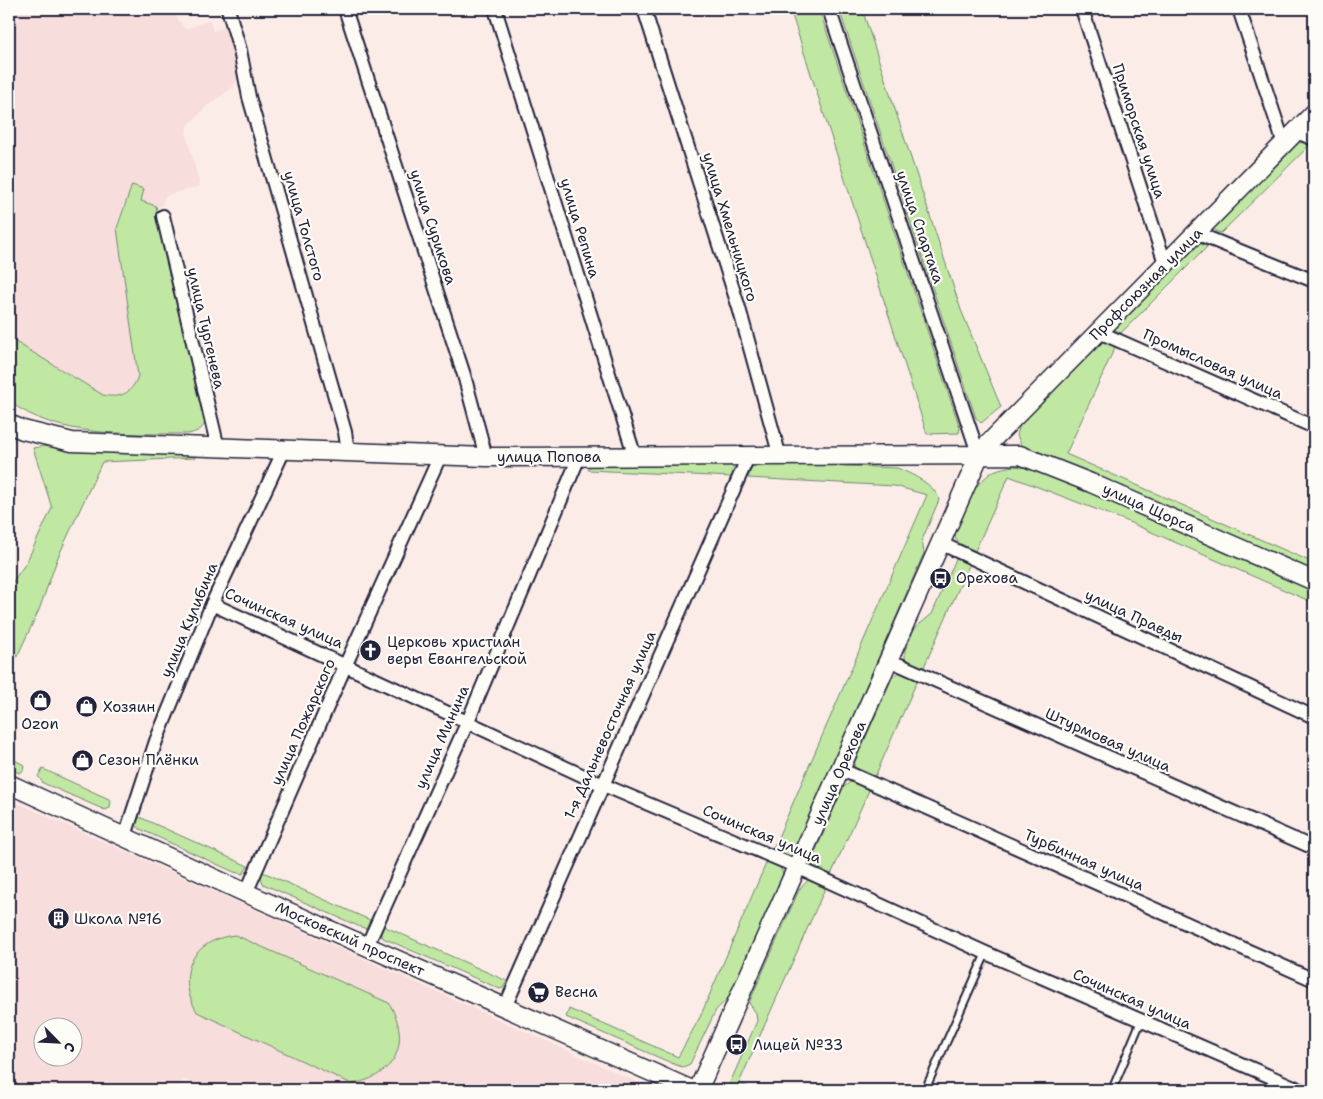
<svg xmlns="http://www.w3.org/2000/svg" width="1323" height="1099" font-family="'Shantell Sans',sans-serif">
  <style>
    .built { fill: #f7dddb; fill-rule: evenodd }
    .green { fill: #c0e8a3; stroke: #71856f }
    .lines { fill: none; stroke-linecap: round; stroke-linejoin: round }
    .lane-casing { stroke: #22223b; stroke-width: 10 }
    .street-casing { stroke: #22223b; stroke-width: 16 }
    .secondary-casing { stroke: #22223b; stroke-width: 21 }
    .lane { stroke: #fdfcf7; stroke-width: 6 }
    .street { stroke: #fdfcf7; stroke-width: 12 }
    .secondary { stroke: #fdfcf7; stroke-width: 18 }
    .labels { text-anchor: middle; stroke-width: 4.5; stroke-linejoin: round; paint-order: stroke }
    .street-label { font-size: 15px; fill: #22223b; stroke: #fdfcf7 }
    .poi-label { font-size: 15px; fill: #22223b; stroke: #fdfcf7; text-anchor: start }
  </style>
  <rect width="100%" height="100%" fill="#fcece8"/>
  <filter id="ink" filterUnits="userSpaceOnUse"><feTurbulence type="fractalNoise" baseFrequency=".02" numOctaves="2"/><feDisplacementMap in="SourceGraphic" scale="10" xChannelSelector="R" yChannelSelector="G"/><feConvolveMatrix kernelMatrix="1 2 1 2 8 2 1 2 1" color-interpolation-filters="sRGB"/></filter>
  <g filter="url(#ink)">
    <!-- built -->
    <g class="built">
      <path d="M9,9H171L185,29L210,20L213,31L225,27L239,69L238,79L233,87L208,105L187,127L186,133L200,186L165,196L161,207L141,201L132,185L119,220L117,228L138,376L135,386L119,396L103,395L9,338Z"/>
      <path d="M9,799L655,1090H210L183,1079L178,1090H14L9,1088ZM42,1026H72V1056H42Z"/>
    </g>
    <!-- green -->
    <g class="green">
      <path d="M790,9H819L960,428L959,433L927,434Z"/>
      <path d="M839,9H862L961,310L1001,407L981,423L976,418Z"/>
      <path d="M1301,138L1312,143L1221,233L1210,229Z"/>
      <path d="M132,185L144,189L141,201L156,206L205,423C201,431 196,432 188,434C128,433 58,439 9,401V338L103,395C121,399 132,393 138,376L117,228Z"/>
      <path d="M1197,242L1207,247L1121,333L1111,328Z"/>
      <path d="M1103,339L1116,345L1066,454L1314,563V574L1022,447L1017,435L1020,424Z"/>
      <path d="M44,446L195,454V458L102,462L58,557L39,610L14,663L9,661V587L26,563L52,508L33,448Z"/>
      <path d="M759,462L897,468C910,473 936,485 939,500L922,540L924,553L793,854L789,857L772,851L927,495L895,486L748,478L753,465Z"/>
      <path d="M591,464H730L734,470L732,477L588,470Z"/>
      <path d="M1014,466L1036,469L1314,590V603L1124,520L1009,476L975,551L960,544L955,538C955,514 974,483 994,471C1000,468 1007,467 1014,466Z"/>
      <path d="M959,558L970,563L923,669L905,660V650L915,628L932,614L956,559Z"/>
      <path d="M898,672L918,679L874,779L856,772L854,764L892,678Z"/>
      <path d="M9,757L24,765L23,771L19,773L9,768Z"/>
      <path d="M43,769L111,800L110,808L105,810L43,783L38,776Z"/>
      <path d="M851,781L870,788L830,877L815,870L812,859L843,788Z"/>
      <path d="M137,816L248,866L243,874L234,872L140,829L134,823Z"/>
      <path d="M767,861L779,866L783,873L782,877L730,996L716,1010L690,1064L683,1067L676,1065L566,1017L569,1009L678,1057L700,1017Z"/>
      <path d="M263,872L372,921L367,929L358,926L263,884L261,878Z"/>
      <path d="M810,878L827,884L739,1083L755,1090H732L730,1083L757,1021L756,1013L749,1003L799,890Z"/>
      <path d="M381,925L507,981L503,988L500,989L383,938L379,932Z"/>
      <path d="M235,935L389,1003C412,1042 396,1076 352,1084L197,1012C175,974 192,940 235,935Z"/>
    </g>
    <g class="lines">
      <defs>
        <g id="lane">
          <path d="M925,1090L986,953"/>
          <path d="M1112,1090L1141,1021"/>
        </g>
        <g id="street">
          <path d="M228,9L240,50L249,97L345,432L348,452"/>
          <path d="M345,9L464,375L486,457"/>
          <path d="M495,9L635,457"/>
          <path d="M644,9L739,308L780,457"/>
          <path d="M829,9L979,456"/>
          <path d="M1082,9L1165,263"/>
          <path d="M1239,9L1284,144"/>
          <path d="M1296,132L1314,139"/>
          <path d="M163,216L218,448"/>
          <path d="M1196,233L1314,281"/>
          <path d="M1099,332L1314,427"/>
          <path d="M940,543L1314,717"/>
          <path d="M212,604L601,784L797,867L986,953L1301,1090"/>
          <path d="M889,660L1314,848"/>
          <path d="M840,769L1314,980"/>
          <path d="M125,836L156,741L212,604L284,450"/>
          <path d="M246,893L346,664L440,456"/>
          <path d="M367,946L468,721L579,457"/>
          <path d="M505,1007L748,457"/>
        </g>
        <g id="secondary">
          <path d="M9,424L23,430L72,442L486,457L1020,455L1091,483L1314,581"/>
          <path d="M9,784L246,893L692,1090"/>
          <path d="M698,1090L979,456L987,445L1314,113"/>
        </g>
      </defs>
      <!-- lane casing -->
      <use href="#lane" class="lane-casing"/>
      <!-- street casing -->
      <use href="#street" class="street-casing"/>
      <!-- secondary casing -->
      <use href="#secondary" class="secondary-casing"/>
      <!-- lane -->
      <use href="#lane" class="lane"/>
      <!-- street -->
      <use href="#street" class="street"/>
      <!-- secondary -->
      <use href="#secondary" class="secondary"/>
    </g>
  </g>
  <!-- icons -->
  <defs>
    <symbol id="bus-disc" viewBox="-11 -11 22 22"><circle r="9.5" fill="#22223b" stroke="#fdfcf7"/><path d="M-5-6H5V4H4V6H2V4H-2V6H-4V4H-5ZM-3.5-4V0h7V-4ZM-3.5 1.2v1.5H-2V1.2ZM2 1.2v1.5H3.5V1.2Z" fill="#fff"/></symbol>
    <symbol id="church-disc" viewBox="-11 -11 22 22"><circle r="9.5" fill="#22223b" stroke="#fdfcf7"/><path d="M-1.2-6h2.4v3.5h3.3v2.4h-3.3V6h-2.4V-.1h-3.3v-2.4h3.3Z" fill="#fff"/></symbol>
    <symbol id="shop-disc" viewBox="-11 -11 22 22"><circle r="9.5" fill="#22223b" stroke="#fdfcf7"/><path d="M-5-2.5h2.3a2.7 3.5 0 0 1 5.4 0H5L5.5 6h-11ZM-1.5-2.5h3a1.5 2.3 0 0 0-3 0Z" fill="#fff"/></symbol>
    <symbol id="building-disc" viewBox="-11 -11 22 22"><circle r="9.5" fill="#22223b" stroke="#fdfcf7"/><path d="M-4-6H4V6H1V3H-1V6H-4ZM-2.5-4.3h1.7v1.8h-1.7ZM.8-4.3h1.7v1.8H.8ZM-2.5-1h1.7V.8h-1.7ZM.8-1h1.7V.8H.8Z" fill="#fff"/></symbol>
    <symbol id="supermarket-disc" viewBox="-11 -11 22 22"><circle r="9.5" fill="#22223b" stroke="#fdfcf7"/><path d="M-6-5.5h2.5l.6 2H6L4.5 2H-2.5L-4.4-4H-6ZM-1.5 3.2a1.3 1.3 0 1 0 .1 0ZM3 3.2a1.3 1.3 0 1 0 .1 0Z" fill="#fff"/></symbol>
  </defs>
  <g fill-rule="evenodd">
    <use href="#bus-disc" x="928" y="566" width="25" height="25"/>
    <use href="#church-disc" x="358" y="638" width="25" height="25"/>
    <use href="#shop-disc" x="28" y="688" width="25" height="25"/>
    <use href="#shop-disc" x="74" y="694" width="25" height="25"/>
    <use href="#shop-disc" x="70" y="748" width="25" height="25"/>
    <use href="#building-disc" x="46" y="906" width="25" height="25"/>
    <use href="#supermarket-disc" x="526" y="980" width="25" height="25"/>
    <use href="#bus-disc" x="724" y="1032" width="25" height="25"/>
  </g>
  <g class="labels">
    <!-- street labels -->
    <g class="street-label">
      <text transform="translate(1139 131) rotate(72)" y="5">Приморская улица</text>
      <text transform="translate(304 226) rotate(74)" y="5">улица Толстого</text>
      <text transform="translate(433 227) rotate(72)" y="5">улица Сурикова</text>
      <text transform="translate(730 227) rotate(73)" y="5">улица Хмельницкого</text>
      <text transform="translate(920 227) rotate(71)" y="5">улица Спартака</text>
      <text transform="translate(580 228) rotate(73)" y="5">улица Репина</text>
      <text transform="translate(1146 284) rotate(-45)" y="5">Профсоюзная улица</text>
      <text transform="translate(206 328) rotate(77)" y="5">улица Тургенева</text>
      <text transform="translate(1213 364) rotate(24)" y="5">Промысловая улица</text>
      <text x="549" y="462">улица Попова</text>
      <text transform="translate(1149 508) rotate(24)" y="5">улица Щорса</text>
      <text transform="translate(1134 616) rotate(25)" y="5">улица Правды</text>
      <text transform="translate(284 618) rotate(24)" y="5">Сочинская улица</text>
      <text transform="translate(189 620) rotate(-67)" y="5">улица Кулибина</text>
      <text transform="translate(303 722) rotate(-66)" y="5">улица Пожарского</text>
      <text transform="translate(610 725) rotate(-66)" y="5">1-я Дальневосточная улица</text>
      <text transform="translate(442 737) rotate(-66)" y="5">улица Минина</text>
      <text transform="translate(1108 740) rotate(24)" y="5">Штурмовая улица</text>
      <text transform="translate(839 773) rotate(-66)" y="5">улица Орехова</text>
      <text transform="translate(762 834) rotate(23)" y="5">Сочинская улица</text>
      <text transform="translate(1084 860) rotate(24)" y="5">Турбинная улица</text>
      <text transform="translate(350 939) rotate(24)" y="5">Московский проспект</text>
      <text transform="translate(1132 999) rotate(24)" y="5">Сочинская улица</text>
    </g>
    <!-- poi labels -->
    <g class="poi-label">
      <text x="956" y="583">Орехова</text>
      <text x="387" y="647">Церковь христиан<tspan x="387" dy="17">веры Евангельской</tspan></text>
      <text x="103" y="712">Хозяин</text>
      <text x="40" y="729" text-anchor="middle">Ozon</text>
      <text x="98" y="765">Сезон Плёнки</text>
      <text x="74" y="924">Школа №16</text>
      <text x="555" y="997">Весна</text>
      <text x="753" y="1050">Лицей №33</text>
    </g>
  </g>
  <!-- margin -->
  <rect width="1323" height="1099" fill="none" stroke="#fdfcf7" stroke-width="30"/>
  <rect x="15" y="15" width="1293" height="1069" fill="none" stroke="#22223b" stroke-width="2" filter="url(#ink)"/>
  <!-- north arrow -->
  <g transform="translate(58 1042) rotate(114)"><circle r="24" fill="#fdfcf7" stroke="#a5a5ac"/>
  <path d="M0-4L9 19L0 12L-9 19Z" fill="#22223b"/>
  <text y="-8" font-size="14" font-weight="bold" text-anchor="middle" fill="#22223b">С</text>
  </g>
</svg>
